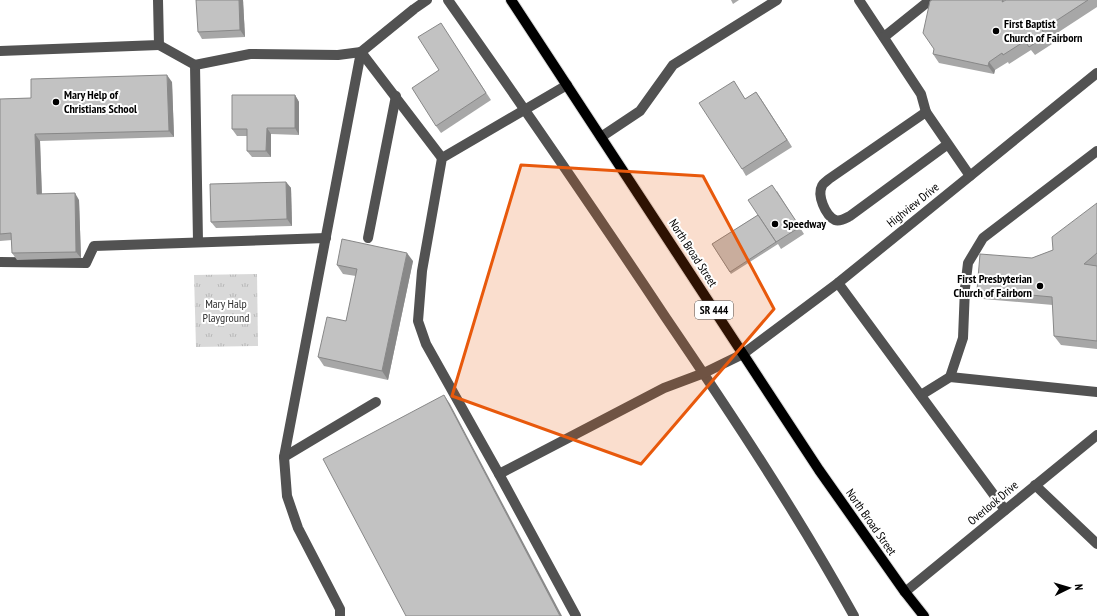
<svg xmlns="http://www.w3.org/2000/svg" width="1097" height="616" font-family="'PT Sans Narrow',sans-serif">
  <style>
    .grass { fill: url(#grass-tufts) }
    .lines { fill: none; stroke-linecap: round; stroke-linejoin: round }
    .major-casing { stroke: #dbdbdb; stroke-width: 12 }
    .minor { stroke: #525252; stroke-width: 10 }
    .major { stroke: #000; stroke-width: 10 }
    .wall { fill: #a7a7a7 }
    .shaded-wall { fill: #888 }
    .building { fill: #c2c2c2; stroke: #888 }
    .marked { fill: #e8590c; fill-opacity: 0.2; stroke: #e8590c; stroke-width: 3; stroke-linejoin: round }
    .poi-dot { fill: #000; stroke: #fff; stroke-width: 1.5 }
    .labels { text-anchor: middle; stroke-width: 4; stroke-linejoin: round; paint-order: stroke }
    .shield { fill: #fff; stroke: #4c4c4c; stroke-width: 1 }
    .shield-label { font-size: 11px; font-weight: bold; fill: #000 }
    .poi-label { font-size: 12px; font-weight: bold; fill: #000; stroke: #fff; text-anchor: start }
    .street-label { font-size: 12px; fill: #000; stroke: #fff }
    .park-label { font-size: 12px; fill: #303030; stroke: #fff }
  </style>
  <defs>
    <pattern id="grass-tufts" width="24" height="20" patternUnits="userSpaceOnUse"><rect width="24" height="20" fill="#d9d9d9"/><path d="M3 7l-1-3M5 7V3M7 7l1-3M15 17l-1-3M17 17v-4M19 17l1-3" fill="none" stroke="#b8b8b8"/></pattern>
  </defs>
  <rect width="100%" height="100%" fill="#fff"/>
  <!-- grass -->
  <path class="grass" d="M257,274L258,346L196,347L194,275Z"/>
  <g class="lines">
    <defs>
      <path id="major" d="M511,0L819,470L905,592L924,616"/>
    </defs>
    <!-- major casing -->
    <use href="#major" class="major-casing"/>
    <!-- minor -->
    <g class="minor">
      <path d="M448,0C522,105 595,211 666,318C732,415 797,513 854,616"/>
      <path d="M859,0L921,94L926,112"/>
      <path d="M884,37L930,0"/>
      <path d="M159,45L195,65L198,242"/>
      <path d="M0,51L159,45L158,0"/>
      <path d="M195,65L250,54L338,55L361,52L442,158"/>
      <path d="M567,85L442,158L422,271L418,321L426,344L499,474L576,616"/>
      <path d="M601,137L640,111L673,65L777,0"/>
      <path d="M948,144L850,216C846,218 840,222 835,220C825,215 817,195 822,186C823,183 827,181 829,179L926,112L970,176"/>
      <path d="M368,238L396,96"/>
      <path d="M0,262L86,263L94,246L326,238"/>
      <path d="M838,283L1005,510"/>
      <path d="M950,377L963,338L965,288L968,263L983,238L1097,151"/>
      <path d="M921,395L950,377L1097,392"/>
      <path d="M284,457L376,402"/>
      <path d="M499,474L664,388L704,373L743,354L838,283L1097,73"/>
      <path d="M1035,485L1097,544"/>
      <path d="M905,592L1097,435"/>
      <path d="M340,616V609L298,528L287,496L284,457L361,52L414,9L427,0"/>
    </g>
    <!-- major -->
    <use href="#major" class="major"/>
  </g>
  <!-- wall -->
  <g class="wall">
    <path d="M243,0L245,37L202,39L198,32Z"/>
    <path d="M731,0H739L733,4Z"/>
    <path d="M932,0H1004L1005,1L1006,0H1097V7L1048,39L1052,44L1035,55L1031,50L1009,64L1008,62L995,70L994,74L939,63L933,54L934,49Z"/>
    <path d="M445,30L491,100L441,133L436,126L439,70Z"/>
    <path d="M172,82L174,137L40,141L42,194L79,200L81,258L17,260L12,253V240L0,241V99L31,98Z"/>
    <path d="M738,88L745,99L756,92L792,147L746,176L742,169Z"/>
    <path d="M295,95L299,102V135L271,134V157H252L247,151V136H237L232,129Z"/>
    <path d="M286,182L291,188L292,226L216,228L211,222Z"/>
    <path d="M777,191L804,234L781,249L778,244L731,274L712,244L758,215Z"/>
    <path d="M1097,203V349L1061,345L1054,336L1053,305L983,299L977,290L1032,258L1053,250Z"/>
    <path d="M413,261L388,380L324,366L318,357L346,321L356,276L343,274L337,265Z"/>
  </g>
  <!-- shaded-wall -->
  <g class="shaded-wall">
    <path d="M239,0H243L245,37L240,30Z"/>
    <path d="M989,62L995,70L994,74L988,66Z"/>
    <path d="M167,75L172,82L174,137L169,131Z"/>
    <path d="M756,92L761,99L792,147L787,140Z"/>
    <path d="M295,95L299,102V135L295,128Z"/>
    <path d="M267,128L271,134V157L266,151Z"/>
    <path d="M35,134L40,141L42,201L37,194Z"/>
    <path d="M286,182L291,188L292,226L287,219Z"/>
    <path d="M75,193L79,200L81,258L76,252Z"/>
    <path d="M407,253L413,261L388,380L382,371Z"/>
    <path d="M444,395L450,404L562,616H560Z"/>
  </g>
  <!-- building -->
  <g class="building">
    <path d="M196,0H239L240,30L198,32Z"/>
    <path d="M932,0H1003L1002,2L1006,0H1088L1042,30L1046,36L1029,47L1025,41L1003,55L1002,53L989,62L988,66L933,54L934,49L923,33L930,1Z"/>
    <path d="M441,23L486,93L436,126L412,88L439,70L418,37Z"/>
    <path d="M167,75L169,131L35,134L37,194L75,193L76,252L12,253L11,233L0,234V99L31,98V79Z"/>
    <path d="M734,81L745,99L756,92L787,140L742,169L699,103Z"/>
    <path d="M232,95H295V128H267L266,151H247V129H232Z"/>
    <path d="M286,182L287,219L211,222L210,184Z"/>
    <path d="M772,185L800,227L776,242L748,200Z"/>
    <path d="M1097,203V253L1084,264L1097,266V341L1054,336L1052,297L977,290L980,254L1032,258L1053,250L1052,237Z"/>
    <path d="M758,215L776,242L730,272L712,244Z"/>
    <path d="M342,239L407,253L382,371L318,357L327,317L346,321L357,269L337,265Z"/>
    <path d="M444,395L560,616H406L323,459Z"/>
  </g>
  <!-- marked area -->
  <path class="marked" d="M521,165L703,176L774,309L641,464L452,396Z"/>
  <!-- markers -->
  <g class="poi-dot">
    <circle cx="996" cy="31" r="4"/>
    <circle cx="56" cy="102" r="4"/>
    <circle cx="775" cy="224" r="4"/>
    <circle cx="1040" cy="286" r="4"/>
  </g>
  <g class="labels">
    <!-- shield labels -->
    <rect class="shield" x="695" y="301" width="38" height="18" rx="3"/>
    <g class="shield-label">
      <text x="714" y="314">SR 444</text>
    </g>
    <!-- poi labels -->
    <g class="poi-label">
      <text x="1004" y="28">First Baptist<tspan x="1004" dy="14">Church of Fairborn</tspan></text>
      <text x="64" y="99">Mary Help of<tspan x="64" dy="14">Christians School</tspan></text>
      <text x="783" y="228">Speedway</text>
      <text x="1032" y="283" text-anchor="end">First Presbyterian<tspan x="1032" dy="14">Church of Fairborn</tspan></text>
    </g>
    <!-- street labels -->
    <g class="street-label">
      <text transform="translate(913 205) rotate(-39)" y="4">Highview Drive</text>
      <text transform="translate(693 253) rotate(57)" y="4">North Broad Street</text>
      <text transform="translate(993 503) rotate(-40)" y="4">Overlook Drive</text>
      <text transform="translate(871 522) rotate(55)" y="4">North Broad Street</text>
    </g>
    <!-- park labels -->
    <g class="park-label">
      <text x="226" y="308">Mary Halp<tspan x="226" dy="14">Playground</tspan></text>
    </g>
  </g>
  <!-- north arrow -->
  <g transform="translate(1069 588) rotate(85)" stroke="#ffffff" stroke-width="3" paint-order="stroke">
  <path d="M0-3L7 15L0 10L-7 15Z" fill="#000000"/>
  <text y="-6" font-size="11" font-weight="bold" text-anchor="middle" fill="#000000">N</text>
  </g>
</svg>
